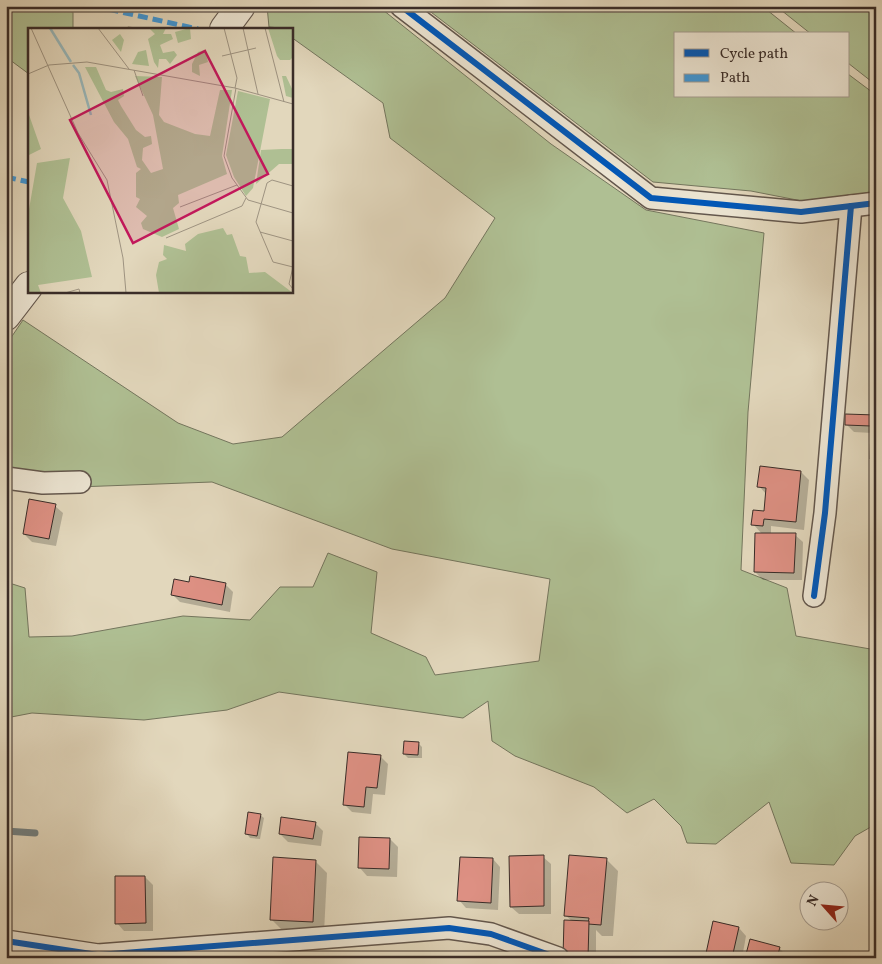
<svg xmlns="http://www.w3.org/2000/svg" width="882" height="964" font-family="Vollkorn,serif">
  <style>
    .green { fill: #afbf93; stroke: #74765e }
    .shadow { fill: #0003 }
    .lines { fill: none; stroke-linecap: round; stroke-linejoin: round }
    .stream { stroke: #727f80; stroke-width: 7 }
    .building { fill: #dd9083; stroke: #392c28 }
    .minor-casing { stroke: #63574d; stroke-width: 24 }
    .tertiary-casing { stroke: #63574d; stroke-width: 30 }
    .minor { stroke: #ece5d3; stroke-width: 21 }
    .tertiary { stroke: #ece5d3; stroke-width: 28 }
    .quiet { stroke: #3e96d6; stroke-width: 5; stroke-dasharray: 10 5; stroke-linecap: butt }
    .cycleway-casing { stroke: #ece5d3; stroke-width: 9 }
    .cycleway { stroke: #0057b8; stroke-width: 6 }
    .inset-river { fill: none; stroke: #98b7ba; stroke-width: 2.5 }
    .inset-road { fill: none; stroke: #9e9381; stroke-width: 1 }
    .view { fill: #c2185b; fill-opacity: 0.15; stroke: #c2185b; stroke-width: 2.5 }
    .inset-edge { fill: none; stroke: #392c28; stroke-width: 2.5 }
  </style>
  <rect width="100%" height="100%" fill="#e2d7bc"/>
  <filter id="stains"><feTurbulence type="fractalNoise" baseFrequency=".004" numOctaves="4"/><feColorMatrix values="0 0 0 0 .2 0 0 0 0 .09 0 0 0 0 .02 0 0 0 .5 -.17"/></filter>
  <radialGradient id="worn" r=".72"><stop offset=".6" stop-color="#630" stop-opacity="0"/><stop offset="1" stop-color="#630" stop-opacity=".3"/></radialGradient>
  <!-- green -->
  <g class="green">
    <path d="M6,6H41L73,12V29H29V74L6,57Z"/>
    <path d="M267,6H378L551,144L646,210L764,233L748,412L741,570L787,588L796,636L876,650V824L855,836L834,865L791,863L769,802L716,844L687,843L681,826L654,799L627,813L594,787L515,756L492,741L488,701L463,718L279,692L227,710L144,720L32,713L6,718V582L25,588L29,637L72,636L183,616L250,620L280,587H313L328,553L377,572L371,633L426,657L435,675L539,661L550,579L392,549L212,482L50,488L6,481V345L23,320L178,423L233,444L282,437L445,298L495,218L390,138L383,103L291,37V29L269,27Z"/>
    <path d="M423,6H762L797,34H676V96H848V74L876,95V192L802,201L751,191L653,182Z"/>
    <path d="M776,6H871L876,13V85L848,63V34H811Z"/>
  </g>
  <!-- shadow -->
  <g class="shadow">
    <path d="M128,26L136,28L138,29H127Z"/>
    <path d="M876,416V464L871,459L872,433L854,432L846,424Z"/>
    <path d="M801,472L809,480L804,530L771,526V534L795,535L803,542L802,580H763L755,572L762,534L753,524L765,512L767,495L759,486Z"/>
    <path d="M55,506L63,513L56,546L32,542L24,534Z"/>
    <path d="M190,583L225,584L233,592L230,612L180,602L172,594Z"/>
    <path d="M419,744L422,747V758H408L404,754Z"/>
    <path d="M380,756L388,764L385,795L373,794L371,814L352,812L344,804Z"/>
    <path d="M260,815L264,818L260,839L250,838L247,834Z"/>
    <path d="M315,823L323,831L321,846L288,842L280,834Z"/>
    <path d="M390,839L398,847L397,877L367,876L360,868Z"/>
    <path d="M543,857L551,864V914H519L511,907Z"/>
    <path d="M493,859L500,867L498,910L466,908L459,900Z"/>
    <path d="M606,859L618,871L613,936H602L596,930V958H565L572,921L565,915Z"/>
    <path d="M315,861L327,873L324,933L283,931L271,919Z"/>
    <path d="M145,877L153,885V931H124L117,923Z"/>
    <path d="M739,928L746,936L742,958H706Z"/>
    <path d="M779,948L787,956V958H746Z"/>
  </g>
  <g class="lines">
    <!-- stream -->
    <path class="stream" d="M6,831L35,833"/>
  </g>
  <!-- building -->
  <g class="building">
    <path d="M845,414L876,415V460L870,459L871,426L845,425Z"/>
    <path d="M760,466L801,471L796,522L764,519L763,526L751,525L753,510L764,511L766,488L757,487Z"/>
    <path d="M29,499L56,504L49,539L23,534Z"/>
    <path d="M755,533H796L794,573L754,572Z"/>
    <path d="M190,576L226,583L222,605L171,595L174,579L189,582Z"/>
    <path d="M404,741L419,742L418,755L403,754Z"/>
    <path d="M348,752L381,755L377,788L366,787L364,807L343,805Z"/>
    <path d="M248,812L261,814L257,836L245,834Z"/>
    <path d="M281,817L316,822L313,839L279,834Z"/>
    <path d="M359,837L390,838L389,869L358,868Z"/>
    <path d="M544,855V906L510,907L509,856Z"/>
    <path d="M569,855L607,858L601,925L588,924L589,918L564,916Z"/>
    <path d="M273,857L316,860L313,922L270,920Z"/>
    <path d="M460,857L493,858L491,903L457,901Z"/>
    <path d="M115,876H145L146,923L115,924Z"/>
    <path d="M564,920L589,921L588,958L563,957Z"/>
    <path d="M713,921L739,927L732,958H705Z"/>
    <path d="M750,939L780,947L777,958H745Z"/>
    <rect x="332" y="954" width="34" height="4"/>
  </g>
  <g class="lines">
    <defs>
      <g id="minor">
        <path d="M401,6L651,198L801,212L876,203"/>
        <path d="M6,478L43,483L80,482"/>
        <path d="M814,596L825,513L851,206"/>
        <path d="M6,941L98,955L449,928L491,934L558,958"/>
      </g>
      <g id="tertiary">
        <path d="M224,29L241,6"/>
        <path d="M6,316L29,286"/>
      </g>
    </defs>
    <!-- minor casing -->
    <use href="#minor" class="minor-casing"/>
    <!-- tertiary casing -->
    <use href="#tertiary" class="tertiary-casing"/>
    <!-- minor -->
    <use href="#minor" class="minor"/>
    <!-- tertiary -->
    <use href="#tertiary" class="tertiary"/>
    <!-- quiet -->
    <g class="quiet">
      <path d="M94,6L198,29"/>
      <path d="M6,177L29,182"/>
    </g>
    <defs>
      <g id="cycleway">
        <path d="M401,6L651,198L801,212L876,203"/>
        <path d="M814,596L825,513L851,206"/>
        <path d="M6,941L98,955L449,928L491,934L558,958"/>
      </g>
    </defs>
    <!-- cycleway casing -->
    <use href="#cycleway" class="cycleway-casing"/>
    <!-- cycleway -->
    <use href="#cycleway" class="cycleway"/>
  </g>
  <!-- overview -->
  <g transform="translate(28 28)">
    <rect width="265" height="265" fill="#e2d7bc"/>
    <path d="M121,0H138L135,6H143L145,11L132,17L135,25L146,23L149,27L142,36L138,31H131L130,40L126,34L120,11L127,6ZM162,0L163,11L150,15L147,4ZM240,0H265V29L262,32H252L249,28ZM92,6L96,12L93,24L84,12ZM118,22L121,38L104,36L110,24ZM177,22L180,34L171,37L172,48L164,44V36L170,24ZM57,39H68L78,62L83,64L95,61L96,68L90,72L93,78L108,102L117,109L123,108L124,116L115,120L114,132L123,145L135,141L125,87L107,48L134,49L131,87L136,94L167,106L182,108L192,62H204L194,128L199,146L150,167L151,175L145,180L151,201L134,209L115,201L113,195L119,188L108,179L112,171L108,169V145L113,141L109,139L100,111L86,94ZM254,48H258L265,63V70L258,68ZM210,63L242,71L225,160L218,168L206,149L198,127ZM0,84L13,121L1,127L0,125ZM254,121H265V136H251L228,156L233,122ZM42,130L35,170L53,203L64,249L10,257L13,265H0V187L9,135ZM195,200L199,207L204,206L212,228L218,229L221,245L237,244L265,265H131L128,247L131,234L139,231L135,227L136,217L158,223L157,216L170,206Z" fill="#afbf93"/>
    <path class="inset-river" d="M22,0L43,34M45,37L51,45L63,87"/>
    <path class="inset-road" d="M3,0L50,105L79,152L95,230L98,265M70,0L101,41M196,0L209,50L207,60M215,0L230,66M237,0L256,74M194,28L228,20M106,42L115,68M0,46L21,37L59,34L207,60L265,76M208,60L196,128L204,150L220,172L265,185M265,158L244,152L239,155L228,194L245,234L265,239M152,179L209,157M232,204L265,213M138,210L214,178L218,170M265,239L261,256L265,261M37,265L51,261L52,265"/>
    <path class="view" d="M177,23L240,146L105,215L42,92Z"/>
    <rect width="265" height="265" class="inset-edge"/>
  </g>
  <!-- margin -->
  <rect width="882" height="964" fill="none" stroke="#e2d7bc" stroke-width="25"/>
  <rect x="8" y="8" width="867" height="949" fill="none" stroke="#392c28" stroke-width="2.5"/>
  <rect x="12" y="12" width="857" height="939" fill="none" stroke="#392c28"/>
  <!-- legend -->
  <rect x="674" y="32" width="175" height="65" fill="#ece5d3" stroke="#a49b8f"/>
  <rect x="684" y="49" width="25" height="8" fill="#0057b8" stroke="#a49b8f"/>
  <text x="720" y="58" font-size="15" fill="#392c28">Cycle path</text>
  <rect x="684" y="74" width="25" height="8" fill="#3e96d6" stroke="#a49b8f"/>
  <text x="720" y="82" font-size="15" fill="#392c28">Path</text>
  <!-- north arrow -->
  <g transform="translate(824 906) rotate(297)"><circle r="24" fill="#ece5d3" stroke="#a49b8f"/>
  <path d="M0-4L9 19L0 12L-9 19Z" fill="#8f2418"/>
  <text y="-8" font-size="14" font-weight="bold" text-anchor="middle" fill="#392c28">N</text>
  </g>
  <rect width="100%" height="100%" filter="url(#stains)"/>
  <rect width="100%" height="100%" fill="url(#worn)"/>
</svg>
